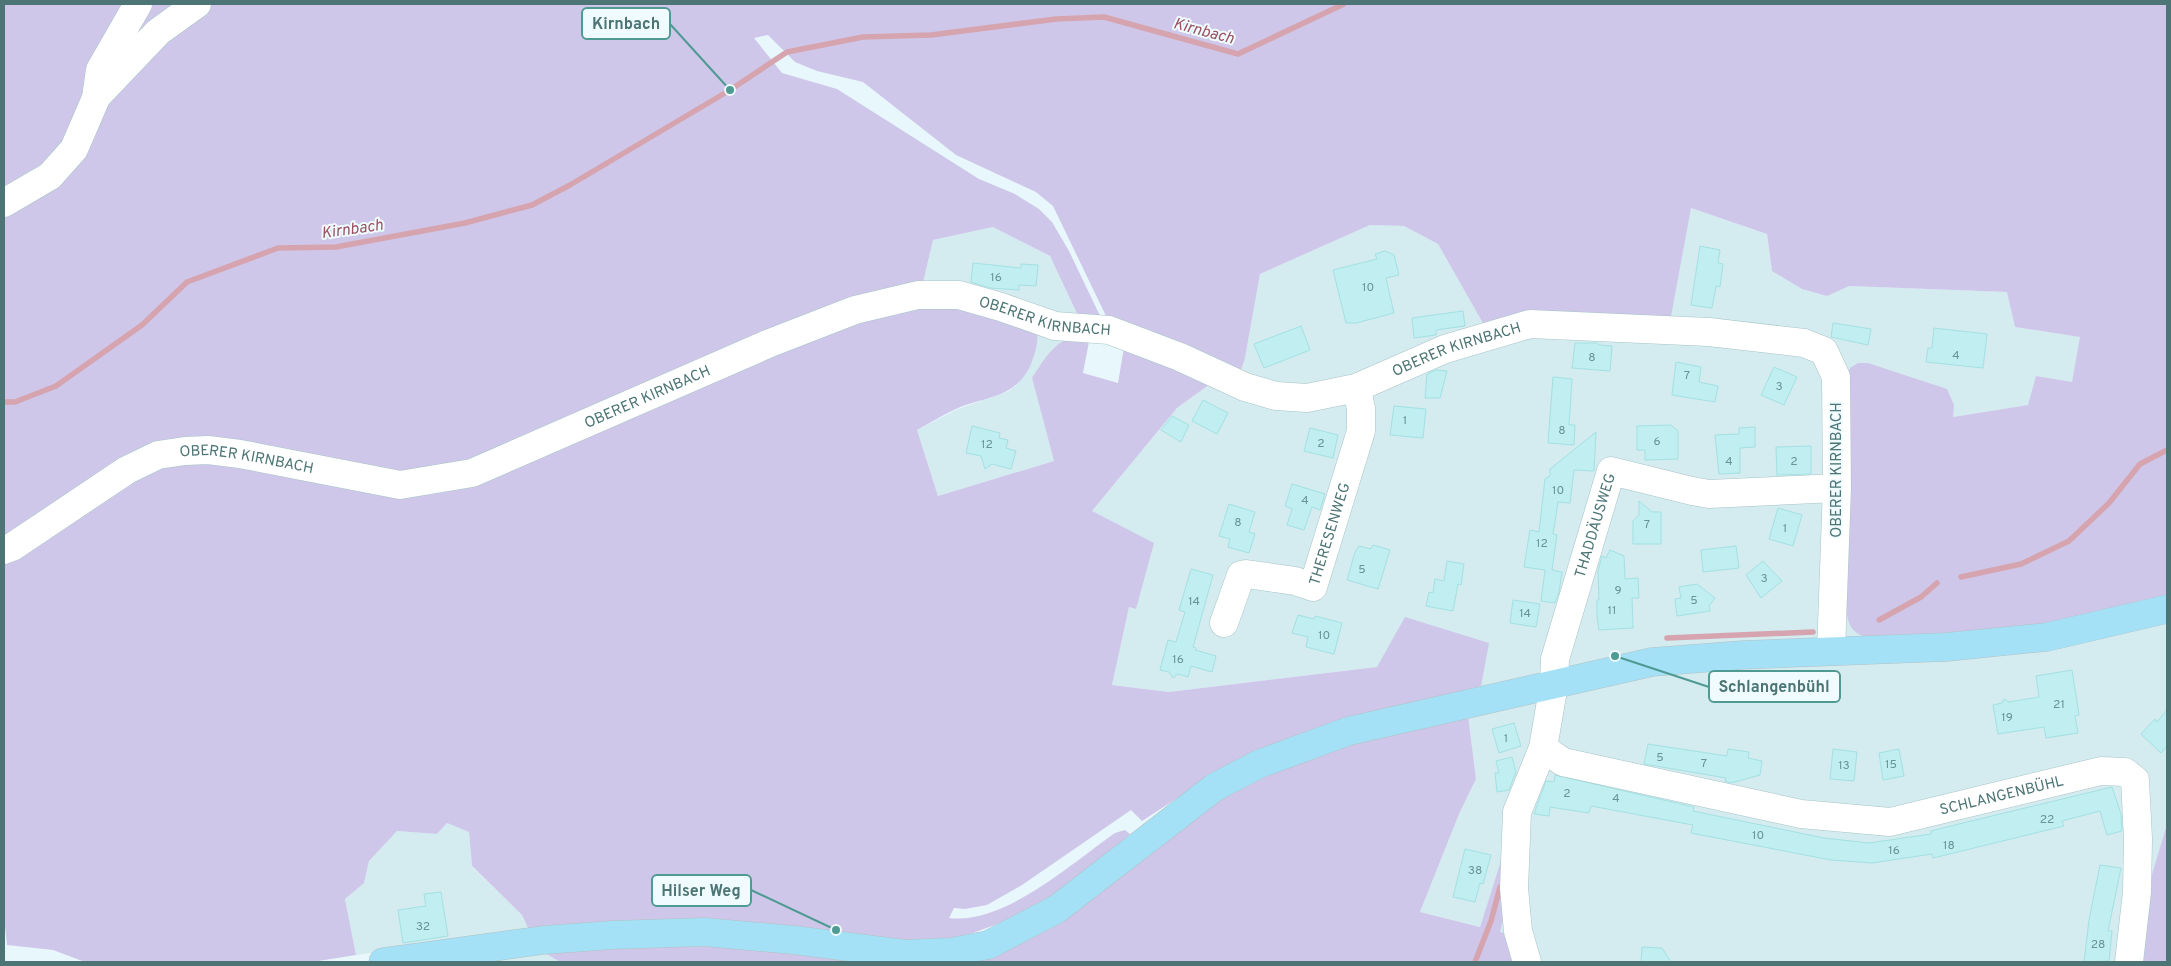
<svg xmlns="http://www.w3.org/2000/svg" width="2171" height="966" font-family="Overpass,sans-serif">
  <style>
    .residential { fill: #d4ebf0 }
    .green { fill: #cfc7e9 }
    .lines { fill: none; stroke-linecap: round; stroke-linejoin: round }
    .stream { stroke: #d6a4ae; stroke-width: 5.5 }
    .building { fill: #c1eef0; stroke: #a2e1e2 }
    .minor-casing { stroke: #a7c4c6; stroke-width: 29 }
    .major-casing { stroke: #b1c2c2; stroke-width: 29 }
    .minor { stroke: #fff; stroke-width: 28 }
    .major { stroke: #a4e1f7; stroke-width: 28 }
    .labels { text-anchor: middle; stroke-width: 4; stroke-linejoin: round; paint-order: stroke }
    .number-label { font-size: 12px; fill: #6a9394 }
    .street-label { font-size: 15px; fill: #4d7575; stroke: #effbfe }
    .water-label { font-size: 16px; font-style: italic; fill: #9c5160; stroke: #effbfe }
    .leader { fill: none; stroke: #4f9a93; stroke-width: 2 }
    .callout-dot { fill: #4f9a93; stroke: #effbfe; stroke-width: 2 }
    .callout { fill: #effbfe; stroke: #4f9a93; stroke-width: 2 }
    .callout-label { font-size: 16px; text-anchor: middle; font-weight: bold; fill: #4d7575 }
  </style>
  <rect width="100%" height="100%" fill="#e8f7fc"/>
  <!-- residential -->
  <g class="residential">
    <path d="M1691,208L1767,234L1772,271L1826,296L1849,286L2007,292L2015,327L2081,337L2072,383L2028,405L1953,417L1868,363L2091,641L2167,623V824L2137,924L2134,962H1522L1500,932L1509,897L1501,862L1480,927L1420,912L1459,814L1476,779L1468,715L1481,686L1377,667L1169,692L1112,685L1129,607L1136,609L1092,511L1177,408L1245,358L1260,274L1370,225L1404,226L1438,244L1484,325Z"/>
    <path d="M993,227L1050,256L1081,322L1032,378L1054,461L938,496L917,430L958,409L1009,391L1018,384L1028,369L922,287L933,240Z"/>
    <path d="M447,823L469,832L472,867L522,915L529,930L356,955L345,899L364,883L369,861L397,831L437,834Z"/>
    <path d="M540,950L560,962H468Z"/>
  </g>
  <!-- green -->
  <g class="green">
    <path d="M4,4H2167V601L2025,630L1874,639C1850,634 1849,627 1845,604L1847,378L1850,368L1858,363H1868L1947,389L1954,405L1953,417L2028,405L2036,376L2072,382L2080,337L2015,327L2007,292L1849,286L1827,296L1802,289L1772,271L1767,234L1691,208L1670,322L1484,325L1438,244L1404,226L1370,225L1260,274L1245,358L1238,378L1106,316L1053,206L1036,192L956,155L863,82L817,71L795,62L768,35L754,38L782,73L837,89L979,179L1015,194L1039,209L1052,222L1069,251L1102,320L1081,322L1050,256L993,227L933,240L922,287L636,400L417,479L205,447L4,546Z"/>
    <path d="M964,303L1037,330C1038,345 1036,350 1031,364C1016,398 988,396 958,408C944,414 930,423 917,430L938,496L1054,461L1032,378C1051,349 1056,339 1091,331L1083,373L1118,383L1125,341L1210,384L1177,408L1092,511L1154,543L1136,609L1129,607L1112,685L1169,692L1377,667L1405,617L1489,643L1481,686L1348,721L1269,746L1216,773L1142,821L1131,810L1022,885L987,905L965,909L954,908L949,918C1004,925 1072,863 1115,833L1125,830L1130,834L1075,881L1039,905L1011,919L973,933L943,940L907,942L729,920L685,919L529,930L522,915L472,866L469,832L447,823L437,834L397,831L369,861L364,883L345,899L356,955L312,962H85L53,950L7,945L4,916V554L170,459L421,490L851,316Z"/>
    <path d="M1468,715L1476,779L1459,814L1420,912L1480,927L1501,861L1508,869L1509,897L1500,932L1515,936L1522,962H950L1183,819L1261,776L1347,746Z"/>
    <path d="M2167,824V962H2134L2137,924Z"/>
    <path d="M702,945L760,949L857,962H560L540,950Z"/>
  </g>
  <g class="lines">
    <!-- stream -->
    <g class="stream">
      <path d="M4,402H15L56,386L142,325L187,282L278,248L336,247L465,223L532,205L570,185L730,90L787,52L863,37L931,35L1056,19L1104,17L1238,54L1344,4"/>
      <path d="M1961,577L2021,564L2069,541L2109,503L2140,464L2167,450"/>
      <path d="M1879,620L1921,597L1937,583"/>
      <path d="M1667,638L1813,632"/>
      <path d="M1475,962L1491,921L1500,887"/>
    </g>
  </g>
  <!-- building -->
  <g class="building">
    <path d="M1700,246L1720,250L1718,263L1723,264L1720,287L1716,286L1712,308L1691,305Z"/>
    <path d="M1385,251L1394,255L1399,275L1386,278L1394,313L1356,323H1346L1333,270L1377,259L1375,254Z"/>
    <path d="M973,263L1021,268V264L1038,265L1036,286L1019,285V290L990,288L971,282Z"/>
    <path d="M1463,311L1465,326L1436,330V335L1414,338L1412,318Z"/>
    <path d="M1833,323L1871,329L1868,345L1831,337Z"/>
    <path d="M1301,326L1310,350L1264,368L1254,344Z"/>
    <path d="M1934,328L1987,334L1983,368L1926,362L1928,348H1932Z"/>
    <path d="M1575,343H1597L1599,345L1612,346L1610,371L1572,368Z"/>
    <path d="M1676,362L1701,367L1699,382L1718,386L1715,402L1672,395Z"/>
    <path d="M1774,367L1797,377L1784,405L1761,395Z"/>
    <path d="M1436,370L1447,371L1440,398H1425L1427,374Z"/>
    <path d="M1553,377L1572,379L1569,425H1575L1574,445L1548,443Z"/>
    <path d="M1203,400L1228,413L1217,434L1192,421Z"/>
    <path d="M1394,406L1426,409L1423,438L1390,435Z"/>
    <path d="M1172,416L1189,425L1181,442L1161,430Z"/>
    <path d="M1671,425L1678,431V459L1645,460V450H1637V426Z"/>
    <path d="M972,426L1000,433L999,438L1008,440L1006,448L1016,451L1011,469L992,464L985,469L981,456L966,453Z"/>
    <path d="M1755,427V447L1740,448V473L1719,474L1715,435L1739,434V428Z"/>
    <path d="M1310,428L1338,435L1333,458L1304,451Z"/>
    <path d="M1596,432L1594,471L1574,470L1570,503L1558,502L1553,534L1557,535L1552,570L1562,572L1559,592L1555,603L1541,601L1545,570L1524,567L1530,530L1539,532L1545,479L1550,476V469Z"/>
    <path d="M1811,446V474L1777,475L1776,447Z"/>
    <path d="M1292,484L1325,494L1320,510L1312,507L1304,530L1287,525L1292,509L1285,506Z"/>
    <path d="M1639,501L1652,512H1661V544H1633V521L1639,515Z"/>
    <path d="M1229,504L1255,512L1249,532L1255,534L1249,553L1228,547L1230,539L1219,536Z"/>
    <path d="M1778,508L1802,515L1793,546L1769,539Z"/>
    <path d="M1373,545L1390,550L1378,589L1347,580L1355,552L1359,546L1371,549Z"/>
    <path d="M1736,546L1739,568L1703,572L1701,550Z"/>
    <path d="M1610,550L1624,556L1625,579L1638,578L1639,598H1632L1633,628L1599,630L1597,616V600H1599L1598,571L1602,556L1606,558Z"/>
    <path d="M1447,561L1464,564L1461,585L1458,584L1453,611L1426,606L1429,592L1433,593L1435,579L1444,581Z"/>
    <path d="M1763,561L1782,581L1761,598L1746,575Z"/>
    <path d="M1191,569L1213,575L1193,647L1196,648L1195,650L1216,656L1212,672L1191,666L1188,677L1178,674L1173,678L1169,672L1160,670L1168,640L1176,642L1185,612L1179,610Z"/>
    <path d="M1697,584L1715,598L1709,606L1710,611L1677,616L1675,599L1681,598L1679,587Z"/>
    <path d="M1513,600L1540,604L1536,627L1510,623Z"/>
    <path d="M1298,615L1314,619L1315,616L1342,623L1334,654L1306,647L1308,637L1292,633Z"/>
    <path d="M2072,670L2079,715L2075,716L2078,733L2046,738L2044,727L1998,734L1993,705L2002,703L2004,699L2009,702L2039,697L2036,676Z"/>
    <path d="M2167,710V746L2161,753L2141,734L2155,719L2157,722Z"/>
    <path d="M1514,723L1521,746L1499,753L1492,729Z"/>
    <path d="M1648,744L1727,756L1728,749L1749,752L1748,758L1762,761L1760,775L1731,783L1725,781L1726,778L1644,764Z"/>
    <path d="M1833,749L1857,752L1854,781L1830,779Z"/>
    <path d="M1899,749L1904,776L1883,780L1879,753Z"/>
    <path d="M1512,757L1516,772L1509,790L1497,792L1495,773H1499L1496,761Z"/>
    <path d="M1555,775L1694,807L1693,811L1824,838L1869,843L1931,834V831L1967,822L2112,787L2121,814L2122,831L2107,835L2100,811L2062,821L2064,826L1933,858L1932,854L1872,863L1831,860L1691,833L1693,825L1591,806L1589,813L1550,807L1549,816L1534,814L1546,781L1554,782Z"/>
    <path d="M1465,849L1491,855L1483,884L1480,883L1475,902L1453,897Z"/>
    <path d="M2100,865L2121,868L2108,931H2112L2109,961L2084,962L2089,920Z"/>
    <path d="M441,892L448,936L403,943L398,910L426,906L424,894Z"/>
    <path d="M1642,947L1662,948L1671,962H1641Z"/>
  </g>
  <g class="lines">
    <defs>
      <g id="minor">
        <path d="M98,95L158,32L197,4"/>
        <path d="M4,203L50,176L74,149L96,98L100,70L138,4"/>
        <path id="s1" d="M4,550L12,547L127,470L158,455L185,451L208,450L240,454L400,485L472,473L770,343L855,310L918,295H959L1001,307L1055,326L1109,330L1180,357L1245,387L1276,396L1307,398L1356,388L1445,349L1530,324L1709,332L1804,343L1824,351L1836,377L1837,488L1831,651"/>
        <path id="s2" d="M1224,623L1241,575L1246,574L1295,581L1313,587L1361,431V408L1356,388"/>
        <path id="s3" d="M1543,748L1563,762L1801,814L1890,822L2101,771L2125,772L2135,780L2138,839L2137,892L2129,962"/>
        <path id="s4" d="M1527,962L1518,931L1514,888L1517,812L1543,748L1554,684L1555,659L1611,471L1692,491L1709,494L1837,488"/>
      </g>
      <path id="major" d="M383,962L544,940L612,935L704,932L794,940L905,954L951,952L988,945L1057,909L1215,787L1259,764L1349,731L1652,662L1742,655L1947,647L2047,637L2167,609"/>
    </defs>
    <!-- minor casing -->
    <use href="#minor" class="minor-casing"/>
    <!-- major casing -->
    <use href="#major" class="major-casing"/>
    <!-- minor -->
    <use href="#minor" class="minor"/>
    <!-- major -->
    <use href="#major" class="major"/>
  </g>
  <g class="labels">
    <!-- number labels -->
    <g class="number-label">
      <text x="996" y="281">16</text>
      <text x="1368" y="291">10</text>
      <text x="1956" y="359">4</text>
      <text x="1592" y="361">8</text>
      <text x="1687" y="379">7</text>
      <text x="1779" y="390">3</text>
      <text x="1405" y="424">1</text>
      <text x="1562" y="434">8</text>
      <text x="1657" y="445">6</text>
      <text x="1321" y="447">2</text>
      <text x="987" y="448">12</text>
      <text x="1729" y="465">4</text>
      <text x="1794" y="465">2</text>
      <text x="1558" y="494">10</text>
      <text x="1305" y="504">4</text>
      <text x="1238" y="526">8</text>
      <text x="1647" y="528">7</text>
      <text x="1785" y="532">1</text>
      <text x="1542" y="547">12</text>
      <text x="1362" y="573">5</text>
      <text x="1764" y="582">3</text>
      <text x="1618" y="594">9</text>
      <text x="1694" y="604">5</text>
      <text x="1194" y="605">14</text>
      <text x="1612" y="614">11</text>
      <text x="1525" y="617">14</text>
      <text x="1324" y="639">10</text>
      <text x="1178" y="663">16</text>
      <text x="2059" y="708">21</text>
      <text x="2007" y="721">19</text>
      <text x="1506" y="742">1</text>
      <text x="1660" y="761">5</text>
      <text x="1704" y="767">7</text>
      <text x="1891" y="768">15</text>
      <text x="1844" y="769">13</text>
      <text x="1567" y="797">2</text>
      <text x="1616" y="802">4</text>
      <text x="2047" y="823">22</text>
      <text x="1758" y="839">10</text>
      <text x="1949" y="849">18</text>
      <text x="1894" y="854">16</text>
      <text x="1475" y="874">38</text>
      <text x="423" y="930">32</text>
      <text x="2098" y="948">28</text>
    </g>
    <!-- street labels -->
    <g class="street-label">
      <text dy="5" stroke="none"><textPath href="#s1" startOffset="1111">OBERER KIRNBACH</textPath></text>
      <text dy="5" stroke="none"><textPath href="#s1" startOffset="1546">OBERER KIRNBACH</textPath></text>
      <text dy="5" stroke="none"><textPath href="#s1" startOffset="691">OBERER KIRNBACH</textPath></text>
      <text dy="5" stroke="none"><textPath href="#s1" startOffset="271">OBERER KIRNBACH</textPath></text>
      <text transform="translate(1836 470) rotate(-90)" y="5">OBERER KIRNBACH</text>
      <text dy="5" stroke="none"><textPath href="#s4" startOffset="450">THADDÄUSWEG</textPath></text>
      <text dy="5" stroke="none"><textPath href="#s2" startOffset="180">THERESENWEG</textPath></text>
      <text dy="5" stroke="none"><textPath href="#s3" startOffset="472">SCHLANGENBÜHL</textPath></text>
    </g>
    <!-- water labels -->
    <g class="water-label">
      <text transform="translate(1204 30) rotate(15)" y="6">Kirnbach</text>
      <text transform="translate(352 228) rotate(-8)" y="6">Kirnbach</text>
    </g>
  </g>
  <!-- callouts -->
  <path class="leader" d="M730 90L670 24M1615 656L1709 687M836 930L751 890"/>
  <g class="callout-dot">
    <circle cx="730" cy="90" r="5"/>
    <circle cx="1615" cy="656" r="5"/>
    <circle cx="836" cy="930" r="5"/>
  </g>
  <g class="callout">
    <rect x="582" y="8" width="88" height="31" rx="5"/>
    <rect x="1709" y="671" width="131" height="31" rx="5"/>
    <rect x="652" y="875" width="99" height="31" rx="5"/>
  </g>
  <g class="callout-label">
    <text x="626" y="29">Kirnbach</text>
    <text x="1774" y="692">Schlangenbühl</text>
    <text x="701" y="896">Hilser Weg</text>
  </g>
  <!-- border -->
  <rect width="2171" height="966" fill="none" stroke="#4d7575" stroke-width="10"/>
</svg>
